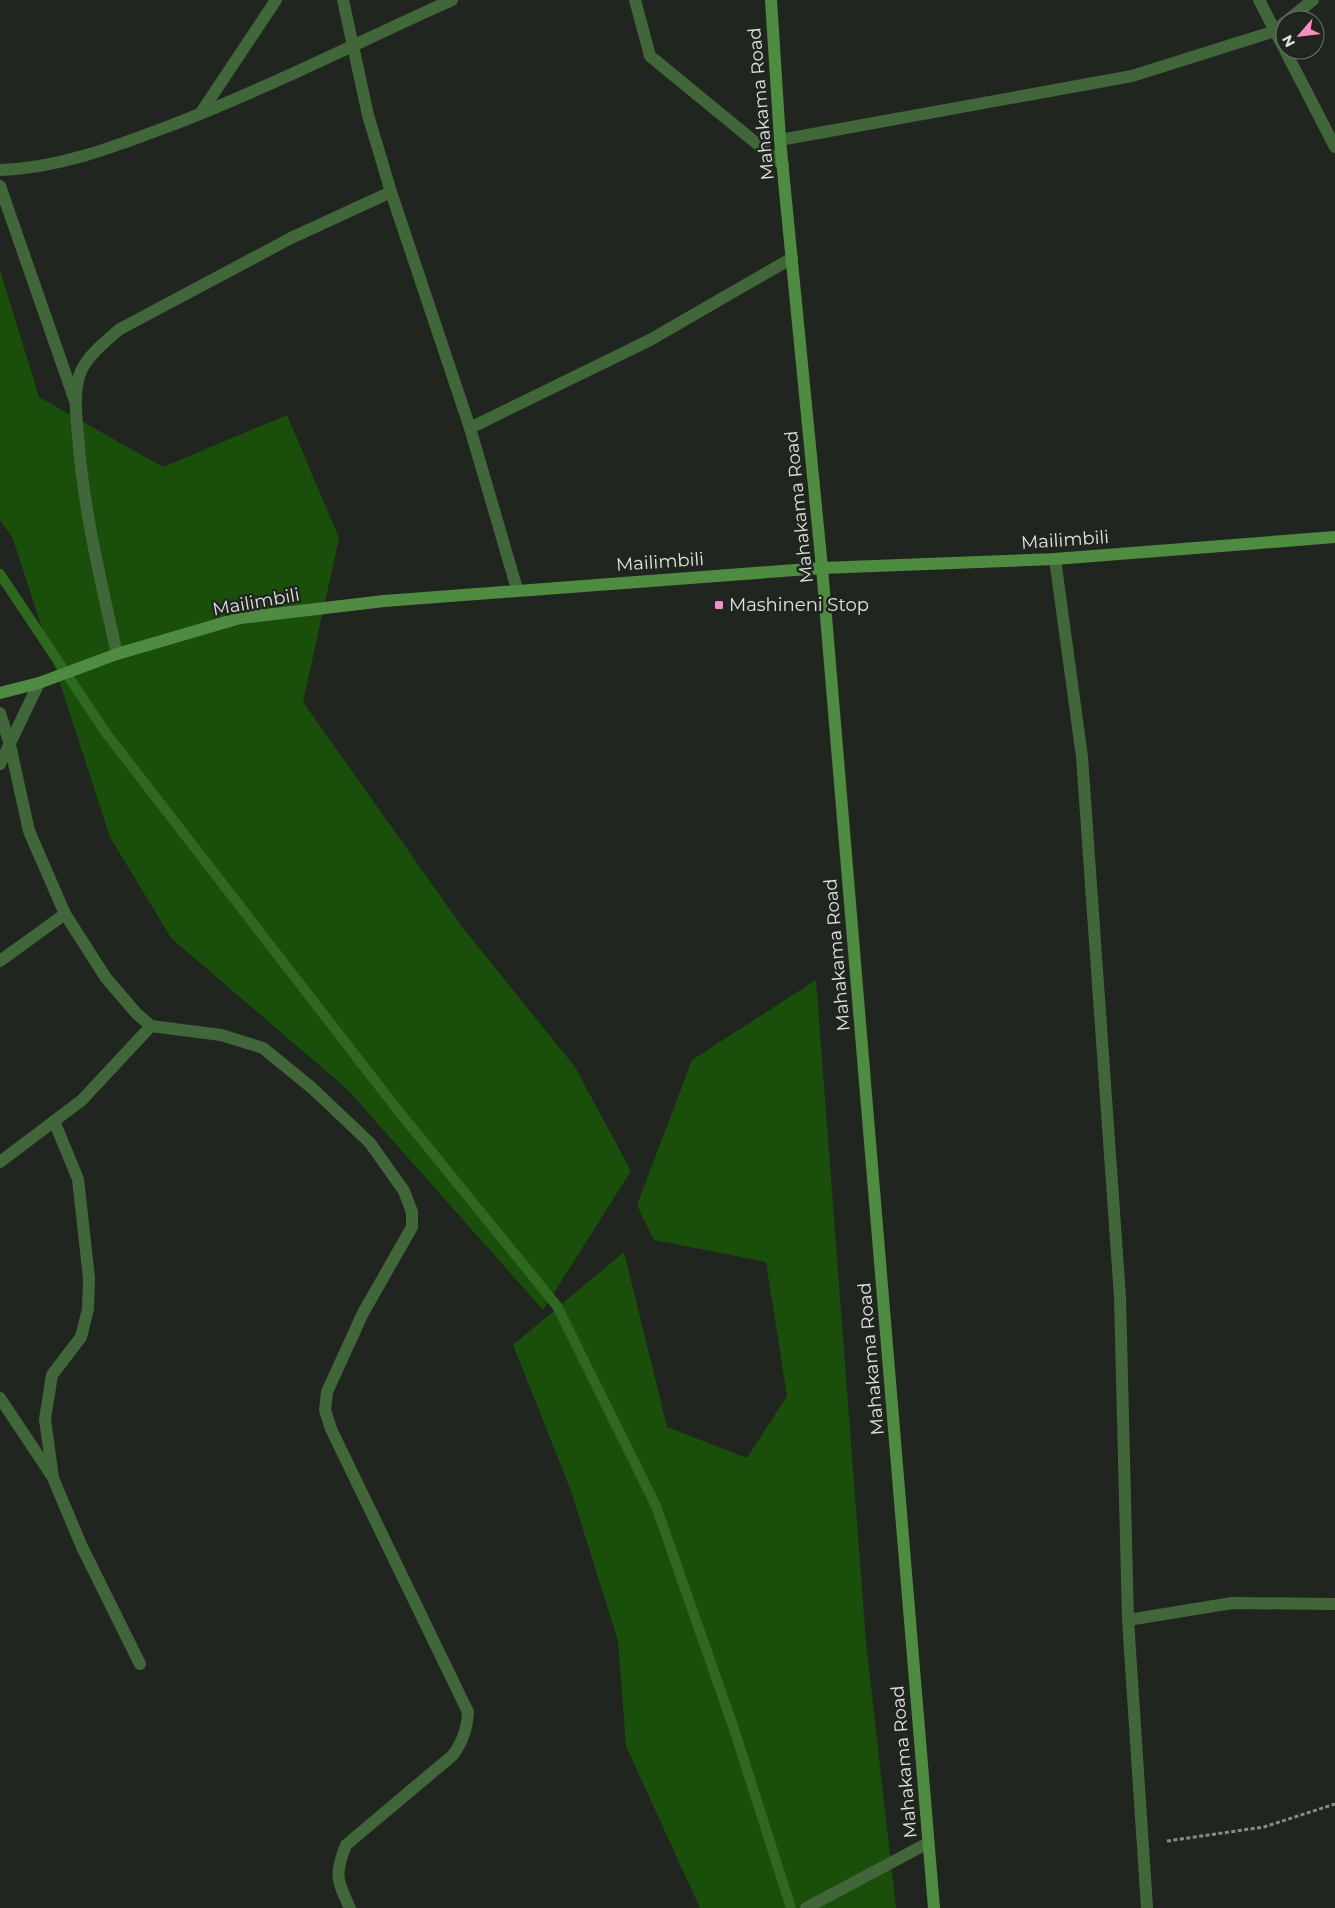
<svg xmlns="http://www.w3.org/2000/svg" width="1335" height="1908" font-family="Montserrat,sans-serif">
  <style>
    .green { fill: #1a4e0b }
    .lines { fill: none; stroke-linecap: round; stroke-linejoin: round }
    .stream { stroke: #2f6920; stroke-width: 10 }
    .path { stroke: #878c86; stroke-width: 3; stroke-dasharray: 4 2.5; stroke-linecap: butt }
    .lane { stroke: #416639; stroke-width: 12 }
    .street { stroke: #416639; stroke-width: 12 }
    .secondary { stroke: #4f8b41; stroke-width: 12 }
    .poi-dot { fill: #fb8fc4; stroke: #20261f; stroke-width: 2 }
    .labels { text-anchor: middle; stroke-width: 5; stroke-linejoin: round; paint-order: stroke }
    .street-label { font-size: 18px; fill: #dfe3de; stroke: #20261f }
    .poi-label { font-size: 18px; fill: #dfe3de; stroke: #20261f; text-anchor: start }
  </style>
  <rect width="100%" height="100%" fill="#20261f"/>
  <!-- green -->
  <g class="green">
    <path d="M0,270L39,397L163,467L287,415L339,538L303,702L463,928L575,1067L631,1171L543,1310L347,1089L171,938L110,837L13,539L0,520Z"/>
    <path d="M816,980L866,1642L896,1908H700L626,1746L618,1641L571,1491L513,1345L624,1252L667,1427L747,1458L787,1396L766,1262L654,1240L637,1205L692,1060Z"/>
  </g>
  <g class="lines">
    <!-- stream -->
    <path class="stream" d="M0,574L106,733L396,1108L557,1306L656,1506L734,1729L791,1908"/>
    <!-- path -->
    <path class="path" d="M1167,1841L1264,1827L1335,1804"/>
    <!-- lane -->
    <path class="lane" d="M635,0L650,56L783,165"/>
    <!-- street -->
    <g class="street">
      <path d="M343,0L368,115L391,192L470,428L517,589"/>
      <path d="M1259,0L1335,147"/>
      <path d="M1288,20L1313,0"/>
      <path d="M200,114L276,0"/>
      <path d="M780,140L1132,76L1275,31L1285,22"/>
      <path d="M0,170C58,168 111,148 164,128C262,91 356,43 452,0"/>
      <path d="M0,186L75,401"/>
      <path d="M470,428L650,340L792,258"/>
      <path d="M1055,559L1082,757L1120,1297L1128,1620L1147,1908"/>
      <path d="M117,654C101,581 83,509 78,435C76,414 73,391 81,371C89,354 106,341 120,329L291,238L391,192"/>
      <path d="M0,713L10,745L29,831L65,914L106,978L137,1014L151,1026L221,1035L263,1048L312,1088L370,1143L404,1191L412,1212V1227L363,1313L327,1392L325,1410L331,1429L468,1712C467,1729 463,1741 453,1755L346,1845C334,1874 337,1881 350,1908"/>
      <path d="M0,764L39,683"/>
      <path d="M0,961L65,914"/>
      <path d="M54,1121L78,1179L89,1278L88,1309L81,1337L52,1375L45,1419L53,1478L82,1547L140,1664"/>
      <path d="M0,1162L82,1100L151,1026"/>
      <path d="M0,1398L52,1476"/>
      <path d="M1128,1620L1232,1603L1335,1604"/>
      <path d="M806,1908L928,1843"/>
    </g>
    <!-- secondary -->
    <g class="secondary">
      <path d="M771,0L780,140L822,568L934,1908"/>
      <path d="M0,693L39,683L117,654L240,618L384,601L822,568L1055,559L1335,537"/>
    </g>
  </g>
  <!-- markers -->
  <rect class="poi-dot" x="714" y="600" width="10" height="10" rx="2.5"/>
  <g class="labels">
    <!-- street labels -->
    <g class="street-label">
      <text transform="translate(761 104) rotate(-95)" y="6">Mahakama Road</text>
      <text transform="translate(799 507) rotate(-96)" y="6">Mahakama Road</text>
      <text transform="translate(1065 540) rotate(-4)" y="6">Mailimbili</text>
      <text transform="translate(660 562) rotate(-4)" y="6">Mailimbili</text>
      <text transform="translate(256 602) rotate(-10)" y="6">Mailimbili</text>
      <text transform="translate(837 955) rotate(-95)" y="6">Mahakama Road</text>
      <text transform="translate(871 1359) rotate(-95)" y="6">Mahakama Road</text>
      <text transform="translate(904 1762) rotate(-95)" y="6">Mahakama Road</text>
    </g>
    <!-- poi labels -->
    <g class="poi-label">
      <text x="729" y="611">Mashineni Stop</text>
    </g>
  </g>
  <!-- north arrow -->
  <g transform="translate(1300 35) rotate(242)"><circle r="24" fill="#20261f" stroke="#6c726b"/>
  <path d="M0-4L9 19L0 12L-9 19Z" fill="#fb8fc4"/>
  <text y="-8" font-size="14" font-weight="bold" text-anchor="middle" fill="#dfe3de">N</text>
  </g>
</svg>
